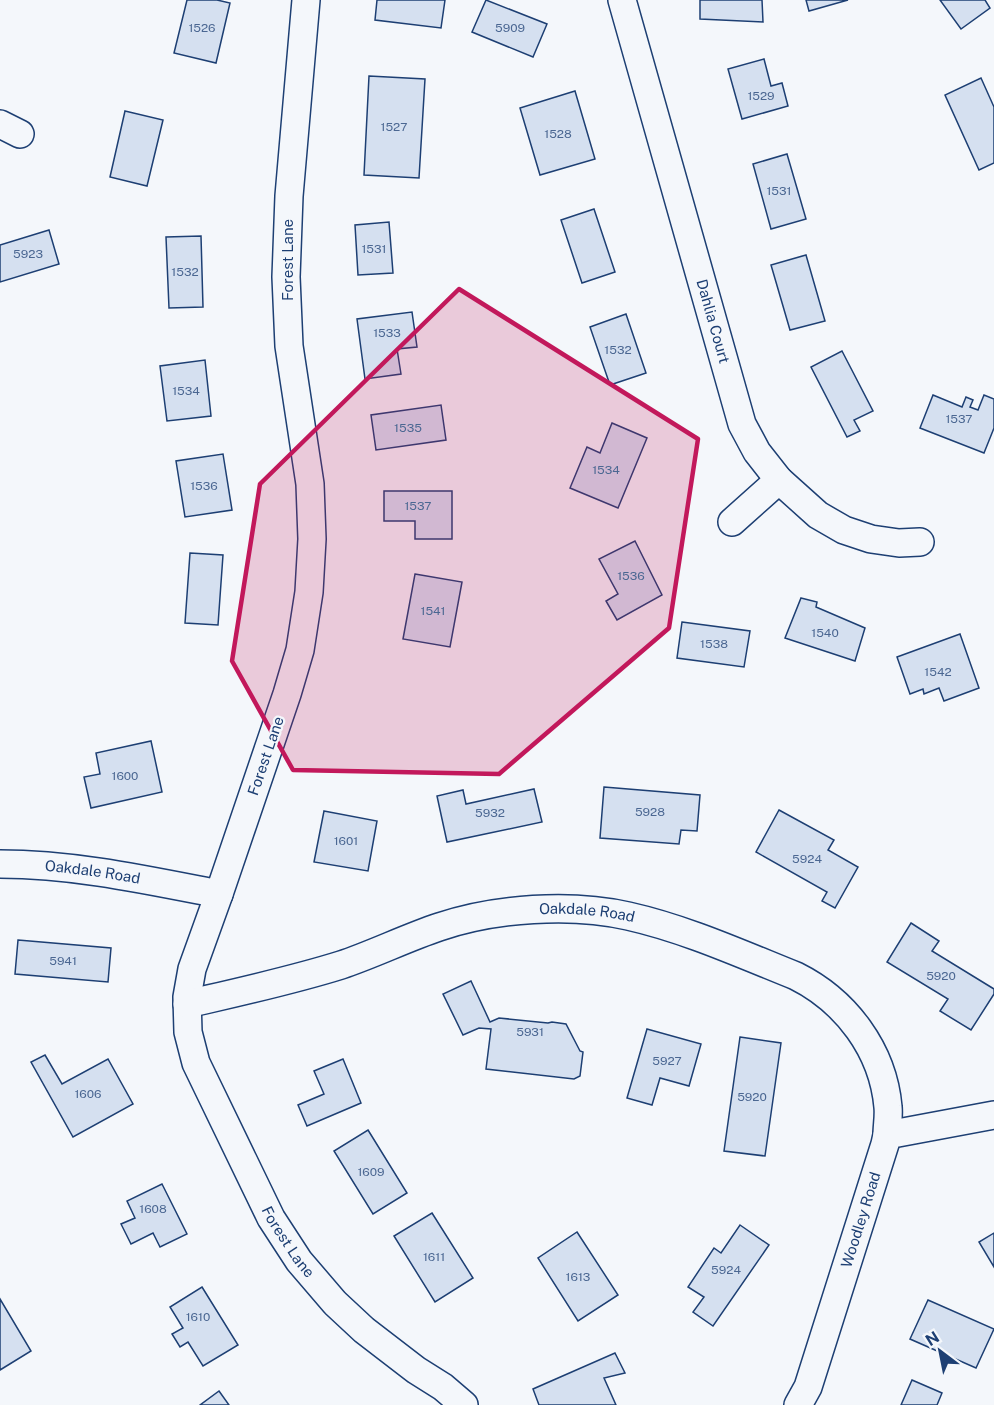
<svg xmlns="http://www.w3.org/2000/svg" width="994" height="1405" font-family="'Public Sans',sans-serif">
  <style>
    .building { fill: #d5e0f0; stroke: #1d3f73; stroke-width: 1.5 }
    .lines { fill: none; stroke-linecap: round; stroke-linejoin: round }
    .minor-casing { stroke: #1d3f73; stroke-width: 30 }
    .minor { stroke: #f4f7fb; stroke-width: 27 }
    .marked { fill: #c2185b; fill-opacity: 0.2; stroke: #c2185b; stroke-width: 4.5; stroke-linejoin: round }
    .labels { text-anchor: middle; stroke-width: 4.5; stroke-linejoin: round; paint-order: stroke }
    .number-label { font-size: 12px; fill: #4b6792 }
    .street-label { font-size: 15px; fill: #1d3f73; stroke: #f4f7fb }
  </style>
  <rect width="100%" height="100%" fill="#f4f7fb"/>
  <!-- building -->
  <g class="building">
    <path d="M187,0H217L230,3L216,63L174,53Z"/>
    <path d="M377,0H445L441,28L375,20Z"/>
    <path d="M486,0L547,24L533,57L472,32Z"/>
    <path d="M700,0H762L763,22L700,19Z"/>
    <path d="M806,0H848L809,11Z"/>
    <path d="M940,0H985L990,8L961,29Z"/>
    <path d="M764,59L771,86L782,83L788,106L742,119L728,69Z"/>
    <path d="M369,76L425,79L419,178L364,175Z"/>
    <path d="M981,78L994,107V163L979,170L945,95Z"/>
    <path d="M575,91L595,159L540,175L520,108Z"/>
    <path d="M125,111L163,120L147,186L110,177Z"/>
    <path d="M787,154L806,219L771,229L753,164Z"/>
    <path d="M594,209L615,272L582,283L561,220Z"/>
    <path d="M389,222L393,273L358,275L355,225Z"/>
    <path d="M49,230L59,264L0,282V245Z"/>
    <path d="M201,236L203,307L169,308L166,237Z"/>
    <path d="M806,255L825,321L790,330L771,265Z"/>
    <path d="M412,312L417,347L397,349L401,374L365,379L357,319Z"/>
    <path d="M626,314L646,373L610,385L590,327Z"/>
    <path d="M842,351L873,411L854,420L860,431L847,437L811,367Z"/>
    <path d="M205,360L211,416L167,421L160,366Z"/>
    <path d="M933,395L962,407L966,397L973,400L970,407L978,410L984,395L994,399V428L984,453L920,428Z"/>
    <path d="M441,405L446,440L376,450L371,415Z"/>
    <path d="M612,423L647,438L618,508L570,488L587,447L600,453Z"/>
    <path d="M223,454L232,510L185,517L176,461Z"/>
    <path d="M384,491H452V539H415V521H384Z"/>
    <path d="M635,541L662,595L617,620L606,601L618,594L599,559Z"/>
    <path d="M190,553L223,555L218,625L185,623Z"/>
    <path d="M415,574L462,582L450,647L403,639Z"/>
    <path d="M801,598L817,602L816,607L865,628L855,661L785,638Z"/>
    <path d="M682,622L750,631L744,667L677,658Z"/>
    <path d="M960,634L979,688L944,701L939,688L924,694L923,689L910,694L897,657Z"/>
    <path d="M151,741L162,792L91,808L84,777L100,774L96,753Z"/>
    <path d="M604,787L700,795L697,831L681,830L679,844L600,838Z"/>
    <path d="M534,789L542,822L447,842L437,796L463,790L466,804Z"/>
    <path d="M779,810L834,840L828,850L858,867L835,908L822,901L827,892L756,852Z"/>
    <path d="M324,811L377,821L368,871L314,862Z"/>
    <path d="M911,923L939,941L932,951L994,989V994L971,1030L940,1011L948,999L887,962Z"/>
    <path d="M18,940L111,948L108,982L15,974Z"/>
    <path d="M471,981L490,1022L499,1018L548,1023L552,1022L566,1024L580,1051L583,1052L580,1076L574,1079L486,1069L491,1029L479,1028L463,1035L443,994Z"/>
    <path d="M647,1029L701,1044L689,1086L660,1078L652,1105L627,1098Z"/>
    <path d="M740,1037L781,1043L765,1156L724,1151Z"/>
    <path d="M45,1055L62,1084L108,1059L133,1104L73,1137L31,1062Z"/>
    <path d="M343,1059L361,1103L307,1126L298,1105L324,1094L314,1071Z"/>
    <path d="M368,1130L407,1193L373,1214L334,1151Z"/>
    <path d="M162,1184L187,1234L160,1247L153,1233L131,1244L121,1224L135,1218L127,1201Z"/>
    <path d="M432,1213L473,1278L435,1302L394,1236Z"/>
    <path d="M740,1225L769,1245L713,1326L693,1312L704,1297L688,1287L714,1248L721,1253Z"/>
    <path d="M577,1232L618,1295L578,1321L538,1258Z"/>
    <path d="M994,1233V1267L979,1242Z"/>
    <path d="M202,1287L238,1345L203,1366L188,1342L180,1347L172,1334L183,1328L170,1307Z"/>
    <path d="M0,1299L31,1351L0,1370Z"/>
    <path d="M928,1300L994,1329L976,1368L910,1339Z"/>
    <path d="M615,1353L625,1373L604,1378L616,1405H539L533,1389Z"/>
    <path d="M912,1380L942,1393L937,1405H901Z"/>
    <path d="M219,1391L229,1405H200Z"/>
  </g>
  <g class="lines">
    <defs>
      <g id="minor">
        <path id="s1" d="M306,0L289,196L286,277L289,346L310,484L312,539L309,592L300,650L287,694L219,894L192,969L187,997L188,1032L196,1063L271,1218L299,1261L335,1303L364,1330L416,1370L443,1387L464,1405"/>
        <path id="s2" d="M622,0L742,424L757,452L779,480L818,515L844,530L871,539L899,543L920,542"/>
        <path d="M0,124L20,134"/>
        <path d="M732,522L779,480"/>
        <path id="s3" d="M0,864C74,864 147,880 219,894"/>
        <path id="s4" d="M187,1004C239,992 290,981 341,965C374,954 406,938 439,927C495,908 571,903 628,916C686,929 741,954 796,976C846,1001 883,1050 888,1107C889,1116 887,1126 887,1135"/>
        <path id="s5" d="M798,1405L808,1387L885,1144L887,1135L994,1115"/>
      </g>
    </defs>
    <!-- minor casing -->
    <use href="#minor" class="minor-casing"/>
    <!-- minor -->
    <use href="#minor" class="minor"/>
  </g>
  <!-- marked area -->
  <path class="marked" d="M459,289L698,439L669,628L499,774L293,770L232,661L260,484Z"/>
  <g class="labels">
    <!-- number labels -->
    <g class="number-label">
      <text x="202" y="32">1526</text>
      <text x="510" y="32">5909</text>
      <text x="761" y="100">1529</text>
      <text x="394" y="131">1527</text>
      <text x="558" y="138">1528</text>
      <text x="779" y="195">1531</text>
      <text x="374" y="253">1531</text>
      <text x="28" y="258">5923</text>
      <text x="185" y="276">1532</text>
      <text x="387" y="337">1533</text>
      <text x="618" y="354">1532</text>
      <text x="186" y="395">1534</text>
      <text x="959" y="423">1537</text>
      <text x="408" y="432">1535</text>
      <text x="606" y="474">1534</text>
      <text x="204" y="490">1536</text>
      <text x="418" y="510">1537</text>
      <text x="631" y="580">1536</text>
      <text x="433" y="615">1541</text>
      <text x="825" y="637">1540</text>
      <text x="714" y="648">1538</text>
      <text x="938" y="676">1542</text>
      <text x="125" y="780">1600</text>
      <text x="650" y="816">5928</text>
      <text x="490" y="817">5932</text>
      <text x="346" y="845">1601</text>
      <text x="807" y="863">5924</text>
      <text x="63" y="965">5941</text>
      <text x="941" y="980">5920</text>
      <text x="530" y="1036">5931</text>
      <text x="667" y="1065">5927</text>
      <text x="88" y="1098">1606</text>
      <text x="752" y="1101">5920</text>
      <text x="371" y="1176">1609</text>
      <text x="153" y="1213">1608</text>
      <text x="434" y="1261">1611</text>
      <text x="726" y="1274">5924</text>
      <text x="578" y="1281">1613</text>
      <text x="198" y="1321">1610</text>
    </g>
    <!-- street labels -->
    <g class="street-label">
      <text transform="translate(288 260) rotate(-90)" y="5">Forest Lane</text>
      <text dy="5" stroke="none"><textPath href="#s2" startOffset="334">Dahlia Court</textPath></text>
      <text transform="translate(266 756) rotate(-71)" y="5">Forest Lane</text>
      <text dy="5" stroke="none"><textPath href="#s3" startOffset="93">Oakdale Road</textPath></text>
      <text dy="5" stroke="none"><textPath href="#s4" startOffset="414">Oakdale Road</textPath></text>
      <text dy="5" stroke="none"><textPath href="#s5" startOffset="196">Woodley Road</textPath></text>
      <text dy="5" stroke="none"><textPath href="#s1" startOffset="1287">Forest Lane</textPath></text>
    </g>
  </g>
  <!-- north arrow -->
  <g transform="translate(940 1351) rotate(328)" stroke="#f4f7fb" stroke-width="4.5" paint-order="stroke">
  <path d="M0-4.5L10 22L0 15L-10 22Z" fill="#1d3f73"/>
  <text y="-9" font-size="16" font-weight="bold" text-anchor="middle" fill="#1d3f73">N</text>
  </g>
</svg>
